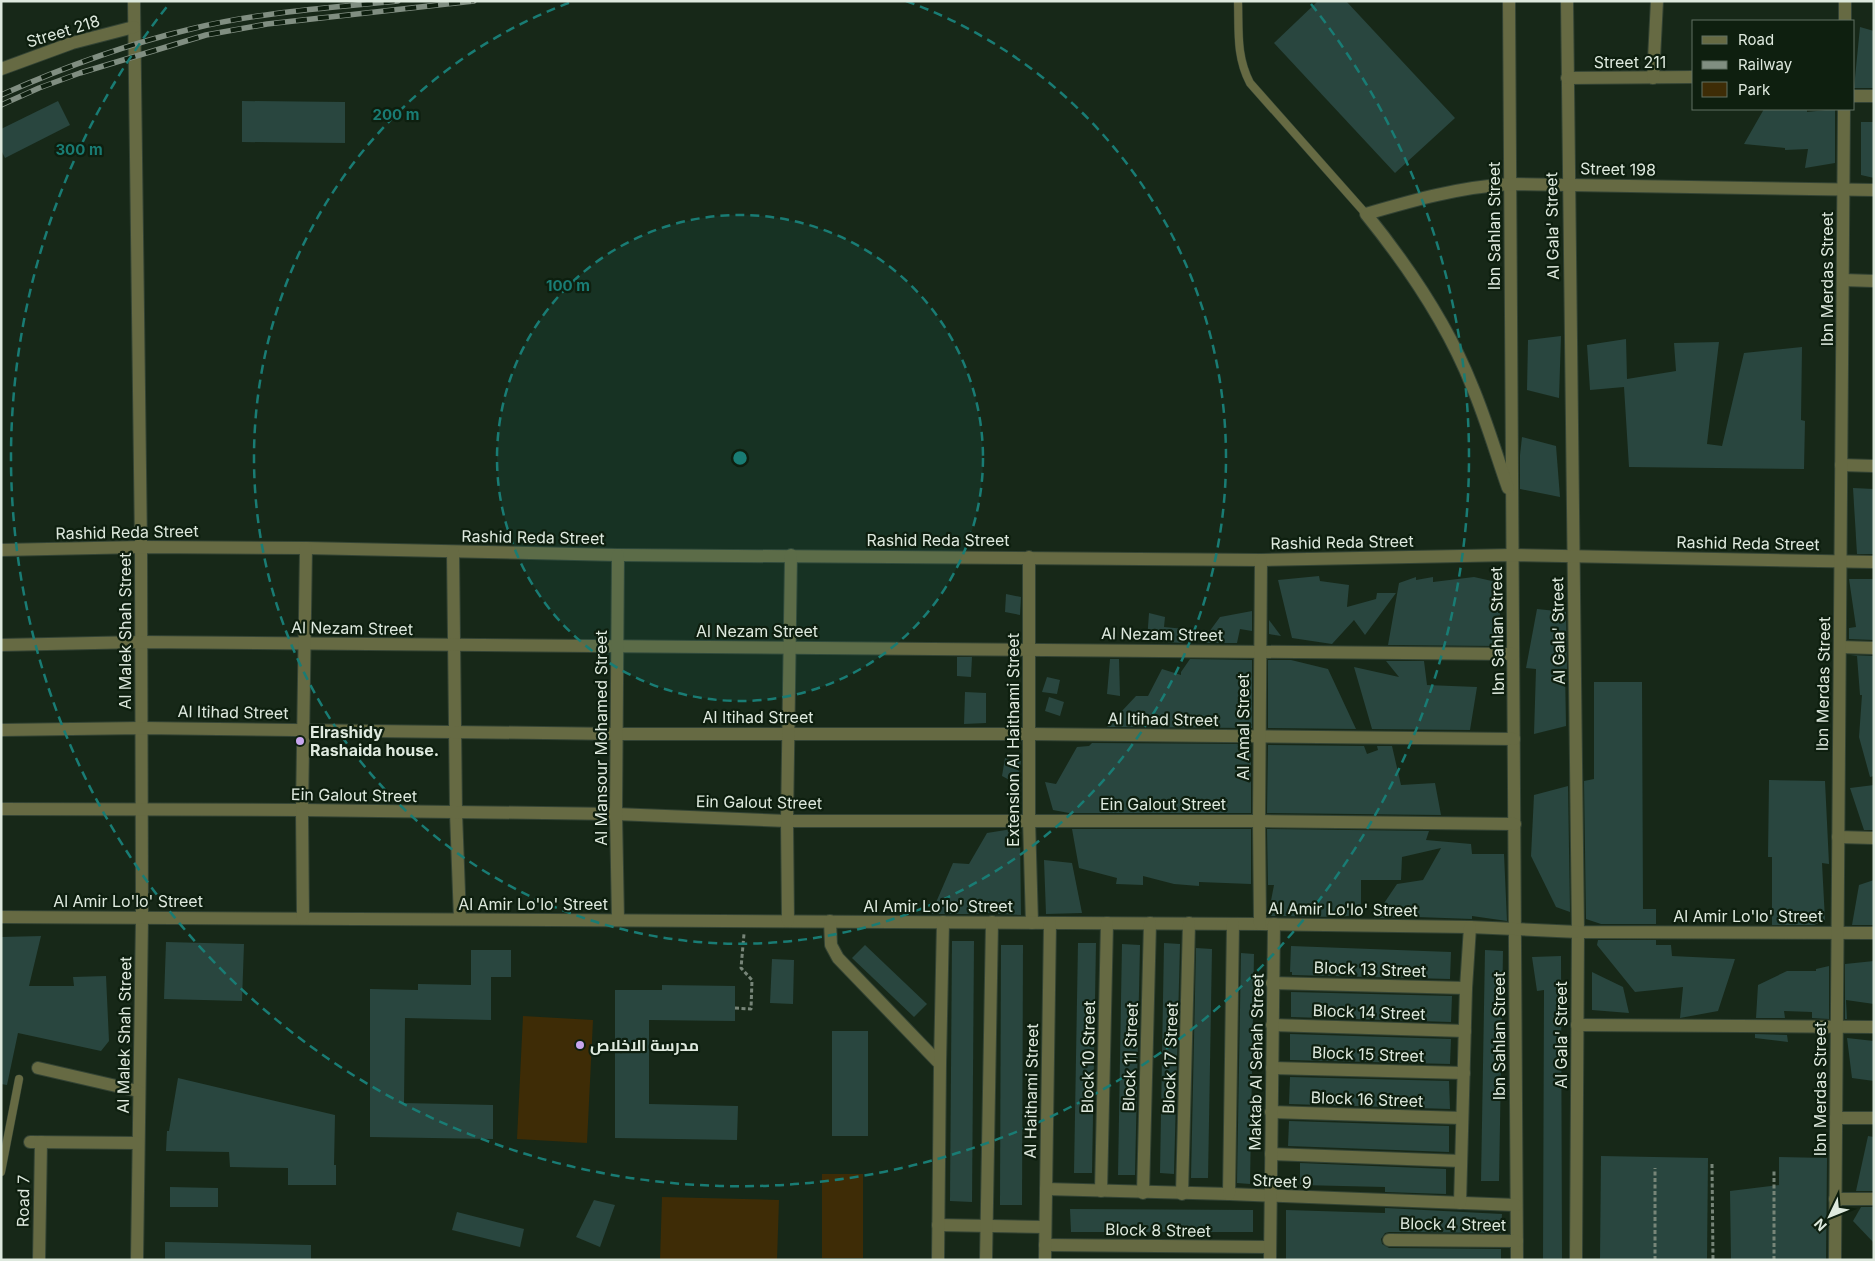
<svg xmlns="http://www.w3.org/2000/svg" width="1875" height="1261" font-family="Inter,Cairo,sans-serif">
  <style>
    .green { fill: #3e2c06 }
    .building { fill: #29463f }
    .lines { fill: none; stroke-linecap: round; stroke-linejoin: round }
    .lane-casing { stroke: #334334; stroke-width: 9 }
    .street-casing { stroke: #334334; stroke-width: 14 }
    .path { stroke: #778578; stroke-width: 3; stroke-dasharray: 4 2.5; stroke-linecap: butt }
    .lane { stroke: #666a43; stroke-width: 8 }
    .street { stroke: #666a43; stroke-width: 12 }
    .rail-casing { stroke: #808e81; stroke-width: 5.5 }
    .rail { stroke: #0e1f0f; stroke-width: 4; stroke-dasharray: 11; stroke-linecap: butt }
    .ring { fill: none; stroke: #197c74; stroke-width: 2.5; stroke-dasharray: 9 6 }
    .poi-dot { fill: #c8a6ef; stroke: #0e1f0f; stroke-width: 2 }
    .labels { text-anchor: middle; stroke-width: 4.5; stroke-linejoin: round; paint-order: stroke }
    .street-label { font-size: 16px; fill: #dee9de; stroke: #0e1f0f }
    .poi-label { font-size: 16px; font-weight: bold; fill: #dee9de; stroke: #0e1f0f; text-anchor: start }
    .centre { fill: #197c74; stroke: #0e1f0f; stroke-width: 2.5 }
    .ring-label { font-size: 15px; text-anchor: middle; font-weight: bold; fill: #197c74; stroke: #0e1f0f; stroke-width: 4.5; stroke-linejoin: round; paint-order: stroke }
  </style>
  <rect width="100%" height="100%" fill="#172818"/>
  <!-- green -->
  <g class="green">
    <path d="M523,1016L593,1020L587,1143L517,1139Z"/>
    <rect x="822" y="1174" width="41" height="84"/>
    <path d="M662,1197L779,1200L777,1260H660Z"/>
  </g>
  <!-- building -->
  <g class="building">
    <path d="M1318,1H1346L1455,118L1395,173L1274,43Z"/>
    <path d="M1860,27L1874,31V88H1854Z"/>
    <path d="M58,101L70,125L5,158L1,150V129Z"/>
    <path d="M242,101L345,102V143L242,142Z"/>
    <path d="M1764,109H1807V112L1835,109V163L1805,168L1808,149L1785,150V148L1744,144Z"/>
    <path d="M1861,122H1874V178L1861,175Z"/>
    <path d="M1561,336L1559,398L1527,390L1528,340Z"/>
    <path d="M1626,339L1627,379L1676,371L1674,343L1719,342L1707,444L1722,446L1744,353L1802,347L1801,420L1805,421L1804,469L1629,467L1624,387L1590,390L1587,345Z"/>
    <path d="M1522,437L1556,446L1560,497L1520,489V455Z"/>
    <path d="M1853,488L1874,489V554H1857Z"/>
    <path d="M1319,576L1320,581L1349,585L1347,607L1376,599L1377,593H1396L1365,635L1354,620L1332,644L1292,638L1278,580Z"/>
    <path d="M1416,577V580L1433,577V582L1474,577L1501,583L1499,646L1388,645L1399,583Z"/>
    <path d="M1849,579H1874V640L1849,639V628L1856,627Z"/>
    <path d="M1006,594L1021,597L1020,615L1005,612Z"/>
    <path d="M1537,609L1566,612L1567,669H1565L1566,726L1534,734L1536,669L1526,668Z"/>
    <path d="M1252,611V631L1240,629L1237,643H1201L1220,617Z"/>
    <path d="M1149,613L1165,617L1164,627L1185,629L1183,643L1147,641Z"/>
    <path d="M1269,620L1281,636L1269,634Z"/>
    <path d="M1850,655L1874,656V776L1870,777L1859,737L1862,695H1860L1857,656Z"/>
    <path d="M957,657H972L971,677L957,676Z"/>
    <path d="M1110,659H1119L1120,696L1107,694Z"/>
    <path d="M1190,659L1252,660V728L1107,727L1136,696H1148L1162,669L1181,675V672Z"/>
    <path d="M1268,660H1291L1328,669L1356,729L1268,728Z"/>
    <path d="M1386,661H1424L1427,685L1477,687L1470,730L1372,729L1354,667L1399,677Z"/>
    <path d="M1047,677L1060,680L1057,694L1042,692Z"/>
    <path d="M1594,682H1642L1643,909H1656V924H1601L1586,919L1584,781L1594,779Z"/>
    <path d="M965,692L986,693V723L964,724Z"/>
    <path d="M1049,697L1064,702L1060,716L1045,711Z"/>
    <path d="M1092,743L1251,744V813H1069L1053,810L1045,782L1056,784L1077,747L1089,746Z"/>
    <path d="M1268,745L1364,746L1367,754L1378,750L1377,746H1392L1401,785L1435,783L1441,815L1267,813Z"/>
    <path d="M1005,758L1021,761L1017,784L1002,776Z"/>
    <path d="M1769,780L1825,781L1829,864L1822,863L1825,920L1814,925H1772V857H1768Z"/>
    <path d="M1874,785V830H1864L1850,788Z"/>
    <path d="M1568,786L1570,912L1556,907L1531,856L1534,795Z"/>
    <path d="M1012,829H1020L1021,915L998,914V912L980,914H931L953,863L969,864L987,833Z"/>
    <path d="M1072,829H1251V884L1199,882V886L1174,884L1143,876V885L1116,884L1117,878L1079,868Z"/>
    <path d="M1267,829L1429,831L1426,840L1471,844L1472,854H1504L1507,921L1472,916V919L1417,917L1374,918L1397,884L1423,880L1441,848L1402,857L1401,880H1361V914L1340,917L1268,916L1274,885H1268Z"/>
    <path d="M1044,860L1072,863L1082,913L1046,914Z"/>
    <path d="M1874,880V925H1852L1859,885Z"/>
    <path d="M41,936L29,986H74L73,977L106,976L109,1041L101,1051L18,1033L7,1085L1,1084V937Z"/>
    <path d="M1598,940H1656V945H1671L1672,956L1735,959L1718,1011L1680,1018L1683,987L1635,992L1597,945Z"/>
    <path d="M952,941H974L972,1202L950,1201Z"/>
    <path d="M166,942L244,944L242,1001L164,999Z"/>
    <path d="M1078,943H1096L1092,1173H1074Z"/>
    <path d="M1164,943L1180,944L1174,1174L1160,1173Z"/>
    <path d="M1122,944L1140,945L1135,1175H1118Z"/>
    <path d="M865,945L927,1004L914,1017L852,958Z"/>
    <path d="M1001,945H1023L1022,1205H1000Z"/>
    <path d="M1291,946L1451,952L1450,979L1292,975V972H1290Z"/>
    <path d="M1196,948L1212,949L1208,1178H1191Z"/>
    <path d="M471,950H511V977H491V1020L405,1018L404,1103L493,1105V1139L370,1137V989L418,990V984L471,985Z"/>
    <path d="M1485,950L1503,951L1499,1181H1481Z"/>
    <path d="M1241,953L1254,954L1250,1184L1237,1183Z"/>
    <path d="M1561,956L1562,1260H1543L1544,990L1537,991L1532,957Z"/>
    <path d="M772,959L794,960L793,1004L770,1003Z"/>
    <path d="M1874,961V1004L1846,1000L1847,1019H1845V964Z"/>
    <path d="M1829,966V1019L1812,1018V1012L1784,1011L1785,1018H1756L1758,985L1787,971H1816V969Z"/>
    <path d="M1592,972L1623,987L1629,1013L1592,1010Z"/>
    <path d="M662,985L735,986V1021L649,1020V1104L738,1106L737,1140L615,1138V990H662Z"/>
    <path d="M1291,992L1452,996L1451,1022L1291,1017Z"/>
    <rect x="832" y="1031" width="36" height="105"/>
    <path d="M1290,1034L1451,1039L1450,1064L1290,1060Z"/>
    <path d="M1755,1034L1787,1035L1788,1042L1755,1038Z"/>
    <path d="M1847,1038L1874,1041V1081L1852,1078Z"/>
    <path d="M1290,1077L1449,1081L1450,1109L1289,1104Z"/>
    <path d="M178,1078L335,1115L334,1165H336V1185H288V1168L230,1167L229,1152L166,1151L167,1131H169Z"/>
    <path d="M1289,1121L1449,1126V1152L1288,1146Z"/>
    <path d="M1868,1136L1874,1137V1191H1856Z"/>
    <path d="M1601,1156L1708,1158L1707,1260H1600Z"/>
    <path d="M1779,1157L1827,1158L1826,1260H1731L1730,1191L1779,1185Z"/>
    <path d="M1300,1163L1446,1169V1194L1385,1192V1187L1300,1185Z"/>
    <path d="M170,1187L218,1188V1207H170Z"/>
    <path d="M594,1200L615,1205L600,1247L576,1237Z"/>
    <path d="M1861,1207H1874V1243L1853,1221Z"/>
    <path d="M1385,1208L1502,1214L1501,1233L1389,1232L1385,1233L1381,1239L1382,1244L1389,1248L1501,1249V1260H1286V1210L1385,1213Z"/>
    <path d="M1070,1209L1253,1210V1232H1071Z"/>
    <path d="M457,1212L524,1229L520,1247L452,1230Z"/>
    <path d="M165,1242L311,1245V1260H165Z"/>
  </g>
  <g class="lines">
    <defs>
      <g id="lane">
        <path d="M1238,1C1239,31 1236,56 1250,83L1366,214"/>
        <path d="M1,1172L19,1079"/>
      </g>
      <g id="street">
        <path d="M134,1L141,547L142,918L137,1260"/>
        <path d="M1509,1L1517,1260"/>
        <path d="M1567,1L1578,932L1576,1260"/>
        <path d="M1845,21V1"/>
        <path d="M1,69L72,43L134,27"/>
        <path d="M1567,78L1694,77"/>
        <path d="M1653,78L1657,1"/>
        <path d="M1854,96H1874"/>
        <path d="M1843,280L1874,281"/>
        <path d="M1841,465L1874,466"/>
        <path d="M1508,488C1496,454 1486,419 1472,386C1447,323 1408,266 1366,214C1414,200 1460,187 1510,184L1874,190"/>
        <path d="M1,550L141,547L306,548L618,555L1261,560L1512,555L1874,562"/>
        <path d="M453,552L456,813L460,919"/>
        <path d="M1029,557V820L1032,923"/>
        <path d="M1,645L141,642L1513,654"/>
        <path d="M1840,647L1874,648"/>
        <path d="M1,730L142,728L617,734H1029L1514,739"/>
        <path d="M1,809L302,810L616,814L787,821H1259L1515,824"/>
        <path d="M1838,837L1874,838"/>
        <path d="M1,917L1260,924L1470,927L1578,932L1874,933"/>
        <path d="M303,918L302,810L306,548"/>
        <path d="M618,920L616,814L618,555"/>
        <path d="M788,921L787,821L791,555"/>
        <path d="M830,921L831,945L838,958L940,1064"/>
        <path d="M1260,924L1259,821L1261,560"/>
        <path d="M1272,983L1466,988"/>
        <path d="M1272,1025L1465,1031"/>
        <path d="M1577,1025L1874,1027"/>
        <path d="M38,1068L138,1091"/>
        <path d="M1272,1068L1464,1073"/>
        <path d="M1271,1112L1462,1118"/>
        <path d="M1836,1118H1874"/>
        <path d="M30,1142L138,1143"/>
        <path d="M1271,1154L1461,1161"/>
        <path d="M1046,1189L1229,1194L1516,1205"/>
        <path d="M1101,1191L1107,923"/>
        <path d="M1143,1193L1150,923"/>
        <path d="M1182,1194L1189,923"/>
        <path d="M1229,1194L1233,924"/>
        <path d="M1835,1199H1874"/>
        <path d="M1460,1203L1466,988L1470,927"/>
        <path d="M938,1225L1045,1227"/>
        <path d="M1389,1240L1517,1241"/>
        <path d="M1045,1245L1270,1247"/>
        <path d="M39,1260L41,1142"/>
        <path d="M938,1260L940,1064L943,922"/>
        <path d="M986,1260L992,922"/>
        <path d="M1045,1260L1050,923"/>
        <path d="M1270,1260L1274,924"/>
        <path d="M1835,1260L1844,109"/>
      </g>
    </defs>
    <!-- lane casing -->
    <use href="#lane" class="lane-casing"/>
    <!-- street casing -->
    <use href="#street" class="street-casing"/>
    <!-- path -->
    <g class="path">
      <path d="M735,1008L751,1009L752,980L741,968L744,934"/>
      <path d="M1712,1164L1713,1260"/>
      <path d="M1655,1260V1168"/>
      <path d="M1774,1260V1169"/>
    </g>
    <!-- lane -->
    <use href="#lane" class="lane"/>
    <!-- street -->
    <use href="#street" class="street"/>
    <defs>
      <g id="rail">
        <path d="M1,95C62,68 127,44 191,29C259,12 329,8 398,1"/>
        <path d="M1,105L39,88L80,73L206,35L267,24L474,1"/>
      </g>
    </defs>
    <!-- rail casing -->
    <use href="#rail" class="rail-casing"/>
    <!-- rail -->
    <use href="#rail" class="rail"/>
  </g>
  <!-- distance rings -->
  <circle cx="740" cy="458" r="243" fill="#197c74" fill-opacity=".12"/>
  <g class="ring">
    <circle cx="740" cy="458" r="243"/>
    <path d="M906 1A486 486 0 1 1 574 1"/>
    <path d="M1311 4A729 729 0 1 1 169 4"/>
  </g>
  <!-- markers -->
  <g class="poi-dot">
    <circle cx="300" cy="741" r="5"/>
    <circle cx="580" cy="1045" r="5"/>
  </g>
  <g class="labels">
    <!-- street labels -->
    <g class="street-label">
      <text transform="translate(63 31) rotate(-17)" y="6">Street 218</text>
      <text x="1630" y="68">Street 211</text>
      <text transform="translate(1618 169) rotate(1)" y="6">Street 198</text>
      <text transform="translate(1494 226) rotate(-90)" y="6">Ibn Sahlan Street</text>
      <text transform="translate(1552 226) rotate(-91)" y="6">Al Gala' Street</text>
      <text transform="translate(1827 279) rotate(-90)" y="6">Ibn Merdas Street</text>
      <text transform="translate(127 532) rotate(-1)" y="6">Rashid Reda Street</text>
      <text transform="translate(533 537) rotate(1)" y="6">Rashid Reda Street</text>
      <text x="938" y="546">Rashid Reda Street</text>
      <text transform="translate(1342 542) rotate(-1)" y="6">Rashid Reda Street</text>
      <text transform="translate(1748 543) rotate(1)" y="6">Rashid Reda Street</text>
      <text transform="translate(352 628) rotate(1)" y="6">Al Nezam Street</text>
      <text transform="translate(125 631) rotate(-90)" y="6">Al Malek Shah Street</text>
      <text x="757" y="637">Al Nezam Street</text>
      <text transform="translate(1497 631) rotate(-91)" y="6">Ibn Sahlan Street</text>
      <text transform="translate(1558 631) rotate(-91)" y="6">Al Gala' Street</text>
      <text transform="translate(1162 634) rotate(1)" y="6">Al Nezam Street</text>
      <text transform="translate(1823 684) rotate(-89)" y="6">Ibn Merdas Street</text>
      <text transform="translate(233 712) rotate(1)" y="6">Al Itihad Street</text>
      <text x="758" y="723">Al Itihad Street</text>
      <text transform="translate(1163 719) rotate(1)" y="6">Al Itihad Street</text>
      <text transform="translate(1243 727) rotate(-90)" y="6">Al Amal Street</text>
      <text transform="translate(601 738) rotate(-90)" y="6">Al Mansour Mohamed Street</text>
      <text transform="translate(1013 740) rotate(-90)" y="6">Extension Al Haithami Street</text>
      <text transform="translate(354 795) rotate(1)" y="6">Ein Galout Street</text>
      <text transform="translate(759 802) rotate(1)" y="6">Ein Galout Street</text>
      <text x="1163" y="810">Ein Galout Street</text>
      <text x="128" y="907">Al Amir Lo'lo' Street</text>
      <text x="533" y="910">Al Amir Lo'lo' Street</text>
      <text x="938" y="912">Al Amir Lo'lo' Street</text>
      <text transform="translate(1343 909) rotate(1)" y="6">Al Amir Lo'lo' Street</text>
      <text x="1748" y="922">Al Amir Lo'lo' Street</text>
      <text transform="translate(1370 969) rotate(2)" y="6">Block 13 Street</text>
      <text transform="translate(1369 1012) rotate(2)" y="6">Block 14 Street</text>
      <text transform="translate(124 1035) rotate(-89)" y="6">Al Malek Shah Street</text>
      <text transform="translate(1561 1035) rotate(-90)" y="6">Al Gala' Street</text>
      <text transform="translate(1499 1036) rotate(-90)" y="6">Ibn Sahlan Street</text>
      <text transform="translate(1368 1054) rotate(2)" y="6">Block 15 Street</text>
      <text transform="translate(1088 1057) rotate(-89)" y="6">Block 10 Street</text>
      <text transform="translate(1130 1057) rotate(-88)" y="6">Block 11 Street</text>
      <text transform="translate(1170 1058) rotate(-88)" y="6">Block 17 Street</text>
      <text transform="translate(1256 1062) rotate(-89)" y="6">Maktab Al Sehah Street</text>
      <text transform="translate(1820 1089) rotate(-90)" y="6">Ibn Merdas Street</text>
      <text transform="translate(1031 1091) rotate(-89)" y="6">Al Haithami Street</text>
      <text transform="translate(1367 1099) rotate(2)" y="6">Block 16 Street</text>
      <text transform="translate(1282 1181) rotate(3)" y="6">Street 9</text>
      <text transform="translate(23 1201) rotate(-89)" y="6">Road 7</text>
      <text transform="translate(1453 1224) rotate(1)" y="6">Block 4 Street</text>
      <text transform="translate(1158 1230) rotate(1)" y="6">Block 8 Street</text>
    </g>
    <!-- poi labels -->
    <g class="poi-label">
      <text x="310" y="738">Elrashidy<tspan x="310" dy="18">Rashaida house.</tspan></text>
      <text x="590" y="1051">مدرسة الاخلاص</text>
    </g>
  </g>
  <circle cx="740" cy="458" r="8" class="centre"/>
  <g class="ring-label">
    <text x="396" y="120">200 m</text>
    <text x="79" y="155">300 m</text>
    <text x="568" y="291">100 m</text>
  </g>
  <!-- border -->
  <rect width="1875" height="1261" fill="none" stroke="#dee9de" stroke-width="5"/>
  <!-- legend -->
  <rect x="1692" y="20" width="162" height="90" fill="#0e1f0f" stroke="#617062"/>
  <rect x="1702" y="36" width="25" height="8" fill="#666a43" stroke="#617062"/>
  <text x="1738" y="45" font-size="15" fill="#dee9de">Road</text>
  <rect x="1702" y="61" width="25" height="8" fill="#808e81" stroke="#617062"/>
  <text x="1738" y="70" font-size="15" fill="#dee9de">Railway</text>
  <rect x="1702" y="82" width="25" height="15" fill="#3e2c06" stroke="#617062"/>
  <text x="1738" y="95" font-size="15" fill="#dee9de">Park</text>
  <!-- north arrow -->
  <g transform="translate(1830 1216) rotate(227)" stroke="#0e1f0f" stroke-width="4" paint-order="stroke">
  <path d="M0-4L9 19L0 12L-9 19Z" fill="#dee9de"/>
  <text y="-8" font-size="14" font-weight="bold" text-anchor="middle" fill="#dee9de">N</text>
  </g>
</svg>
